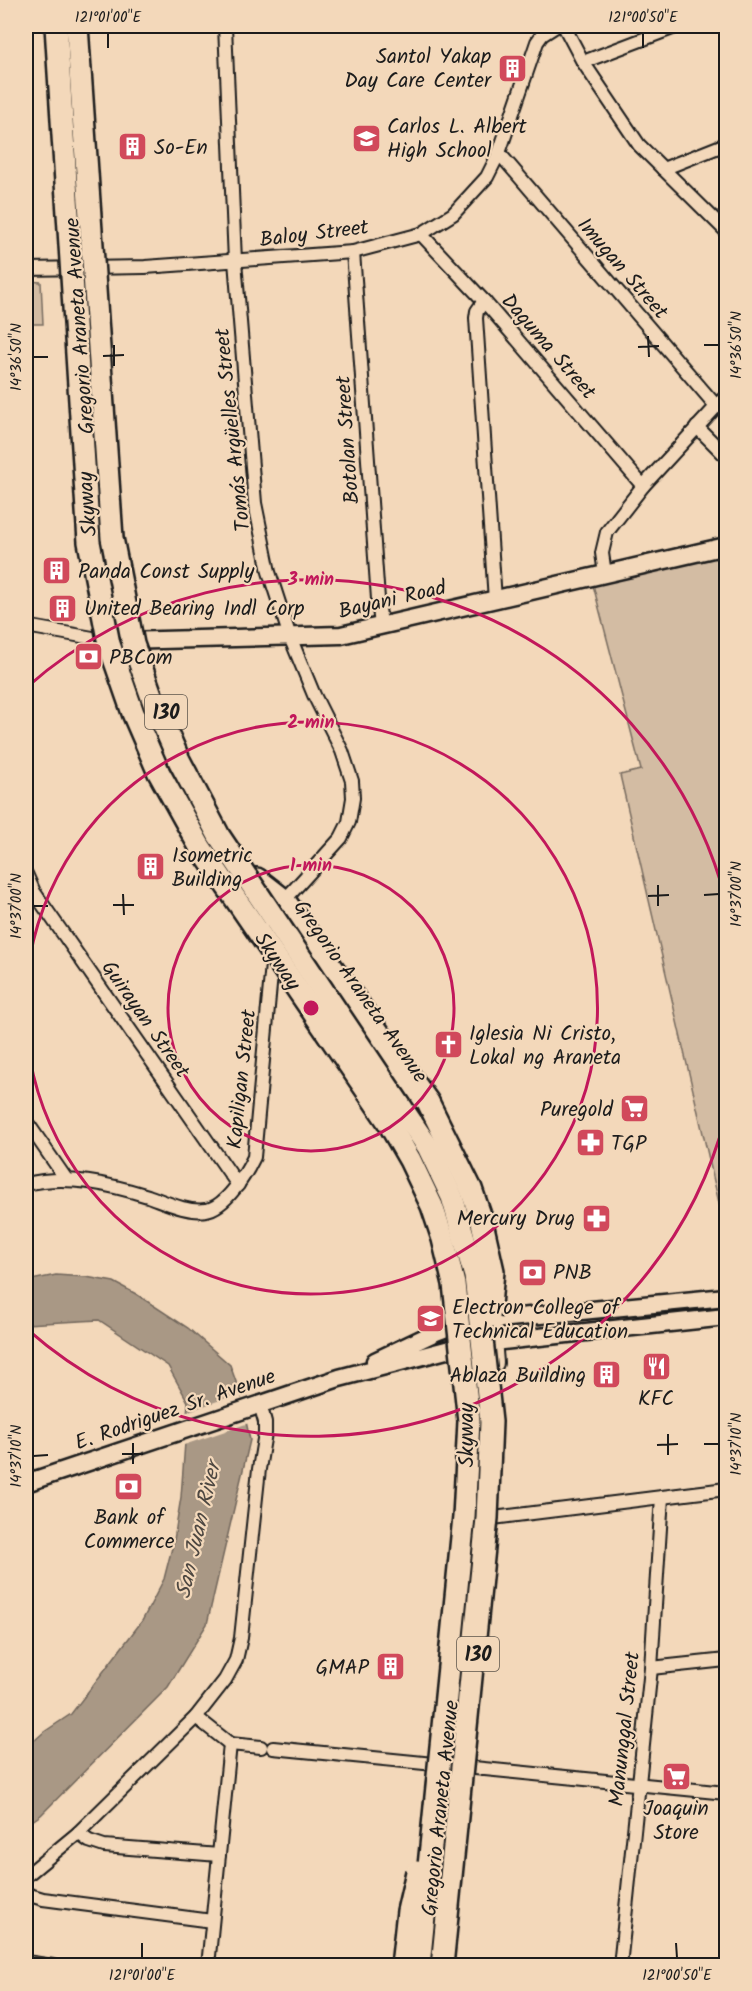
<svg xmlns="http://www.w3.org/2000/svg" width="752" height="1991" font-family="Kalam,sans-serif">
  <style>
    .green { fill: #d3bca3; stroke: #786c60; stroke-width: 1.5 }
    .water { fill: #a99885; stroke: #71665b; stroke-width: 1.5 }
    .pier { fill: #f3d8ba }
    .lines { fill: none; stroke-linecap: round; stroke-linejoin: round }
    .street-casing { stroke: #1c1c1c; stroke-width: 16 }
    .secondary-casing { stroke: #1c1c1c; stroke-width: 21 }
    .primary-casing { stroke: #1c1c1c; stroke-width: 22 }
    .highway-casing { stroke: #1c1c1c; stroke-width: 26 }
    .street { stroke: #f3d8ba; stroke-width: 12 }
    .secondary { stroke: #f3d8ba; stroke-width: 16 }
    .primary { stroke: #f3d8ba; stroke-width: 18 }
    .highway { stroke: #f3d8ba; stroke-width: 21 }
    .highway-bridge-casing { stroke: #1c1c1c; stroke-width: 26; stroke-linecap: butt }
    .highway-bridge { stroke: #f3d8ba; stroke-width: 21 }
    .ticks { fill: none; stroke: #1c1c1c; stroke-width: 2 }
    .ring { fill: none; stroke: #c2185b; stroke-width: 3 }
    .labels { text-anchor: middle; stroke-width: 4.5; stroke-linejoin: round; paint-order: stroke }
    .shield { fill: #f3d8ba; stroke: #5c544b; stroke-width: 1.5 }
    .shield-label { font-size: 20px; font-weight: bold; fill: #1c1c1c }
    .poi-label { font-size: 21px; fill: #1c1c1c; stroke: #f3d8ba; text-anchor: start }
    .street-label { font-size: 21px; fill: #1c1c1c; stroke: #f3d8ba }
    .water-label { font-size: 22px; font-style: italic; fill: #4d4741; stroke: #f3d8ba }
    .centre { fill: #c2185b; stroke: #f3d8ba; stroke-width: 3 }
    .ring-label { font-size: 18px; text-anchor: middle; font-weight: bold; fill: #c2185b; stroke: #f3d8ba; stroke-width: 4.5; stroke-linejoin: round; paint-order: stroke }
    .neatline { fill: none; stroke: #1c1c1c; stroke-width: 2 }
    .ticks-label { font-size: 15px; text-anchor: middle; fill: #1c1c1c }
  </style>
  <rect width="100%" height="100%" fill="#f3d8ba"/>
  <filter id="ink" filterUnits="userSpaceOnUse"><feTurbulence type="fractalNoise" baseFrequency=".0167" numOctaves="2"/><feDisplacementMap in="SourceGraphic" scale="12" xChannelSelector="R" yChannelSelector="G"/><feConvolveMatrix kernelMatrix="1 2 1 2 8 2 1 2 1" color-interpolation-filters="sRGB"/></filter>
  <g filter="url(#ink)">
    <!-- green -->
    <g class="green">
      <path d="M26,281L41,282L43,324H26Z"/>
      <path d="M726,551V1233L620,775L641,770L592,581Z"/>
    </g>
    <!-- water -->
    <path class="water" d="M56,1275L86,1277L114,1282L136,1294L188,1328L230,1365L240,1393L250,1440L207,1624L168,1687L41,1815L26,1825V1748L44,1732L71,1714L142,1621L164,1579L174,1540L181,1497L188,1402L168,1366L99,1320L26,1324V1281Z"/>
    <!-- pier -->
    <path class="pier" d="M240,1393L249,1423L181,1446L184,1413Z"/>
    <g class="lines">
      <defs>
        <g id="street">
          <path d="M225,26L235,261L255,503L269,572L290,637L314,695L342,751L352,781L353,798L349,822L341,838L281,904"/>
          <path d="M564,26L583,62L639,145L726,231"/>
          <path d="M583,62L678,26"/>
          <path d="M499,153L717,407"/>
          <path d="M663,169L726,144"/>
          <path d="M421,234L484,301L643,486"/>
          <path d="M353,252L378,599L381,626"/>
          <path d="M26,269L145,267L353,252L421,234L453,214L487,177L499,153L537,42L542,35L556,26"/>
          <path d="M484,301L477,311L476,318L495,600"/>
          <path d="M697,427L726,456"/>
          <path d="M605,574L602,553L607,532L643,486L726,396"/>
          <path d="M26,626L104,640"/>
          <path d="M26,874L34,892L238,1185"/>
          <path d="M26,1121L66,1179"/>
          <path d="M26,1184C66,1174 109,1184 148,1196C165,1202 188,1213 206,1210C226,1207 246,1174 254,1157L272,964"/>
          <path d="M493,1518L726,1489"/>
          <path d="M651,1668L726,1660"/>
          <path d="M196,1717L230,1744L261,1747"/>
          <path d="M273,1748L726,1793"/>
          <path d="M78,1833L89,1841L104,1846L219,1855"/>
          <path d="M26,1876L78,1833L196,1717L225,1680L236,1660L241,1638L259,1469L265,1433V1422L260,1404"/>
          <path d="M26,1894L43,1899L212,1921"/>
          <path d="M26,1962L53,1966"/>
          <path d="M208,1966L230,1744"/>
          <path d="M620,1966L651,1668L662,1497"/>
        </g>
        <g id="secondary">
          <path d="M123,641L341,635L726,546"/>
          <path d="M375,1361L436,1332L452,1326L509,1318L726,1297"/>
          <path d="M26,1483L339,1378L454,1348L493,1342L726,1317"/>
        </g>
        <g id="primary">
          <path d="M340,998L417,1109L441,1153"/>
          <path d="M489,1304L494,1363"/>
        </g>
        <path id="highway" d="M257,879L284,900L428,1102"/>
      </defs>
      <!-- street casing -->
      <use href="#street" class="street-casing"/>
      <!-- secondary casing -->
      <use href="#secondary" class="secondary-casing"/>
      <!-- primary casing -->
      <use href="#primary" class="primary-casing"/>
      <!-- highway casing -->
      <use href="#highway" class="highway-casing"/>
      <!-- street -->
      <use href="#street" class="street"/>
      <!-- secondary -->
      <use href="#secondary" class="secondary"/>
      <!-- primary -->
      <use href="#primary" class="primary"/>
      <!-- highway -->
      <use href="#highway" class="highway"/>
      <defs>
        <g id="highway-bridge">
          <path d="M56,26L89,542L109,644L133,713L159,773L200,847L387,1120L410,1160L432,1206L443,1239L454,1284L469,1421L464,1517L419,1966"/>
          <path d="M77,26L112,538L133,644L154,703L179,760L219,836L428,1147L452,1197L475,1276L491,1422L487,1518L442,1966"/>
          <path d="M428,1102L471,1189L481,1218L493,1271L489,1317"/>
          <path d="M402,1966L408,1911L417,1872"/>
        </g>
      </defs>
      <!-- highway-bridge casing -->
      <use href="#highway-bridge" class="highway-bridge-casing"/>
      <!-- highway-bridge -->
      <use href="#highway-bridge" class="highway-bridge"/>
    </g>
  </g>
  <!-- ticks -->
  <path class="ticks" d="M108,33V48M643,33V48M648,336L649,357M114,345V366M704,345H719M638,347L659,346M103,356L124,355M33,357H48M658,885V906M123,894L124,915M704,895L719,894M648,896L669,895M113,905H134M33,906H48M668,1434V1455M133,1443V1464M704,1444H719M657,1445L678,1444M122,1454H143M33,1456L48,1455M142,1943V1958M676,1943L677,1958"/>
  <!-- distance rings -->
  <g class="ring">
    <circle cx="311" cy="1008" r="143"/>
    <path d="M26 991A286 286 0 1 1 26 1025"/>
    <path d="M726 1115A429 429 0 0 1 27 1329M27 687A429 429 0 0 1 726 901"/>
  </g>
  <!-- icons -->
  <defs>
    <symbol id="building-square" viewBox="-11 -11 22 22"><rect x="-9" y="-9" width="18" height="18" rx="4" fill="#d1495b" stroke="#f3d8ba"/><path d="M-4-6H4V6H1V3H-1V6H-4ZM-2.5-4.3h1.7v1.8h-1.7ZM.8-4.3h1.7v1.8H.8ZM-2.5-1h1.7V.8h-1.7ZM.8-1h1.7V.8H.8Z" fill="#fff"/></symbol>
    <symbol id="school-square" viewBox="-11 -11 22 22"><rect x="-9" y="-9" width="18" height="18" rx="4" fill="#d1495b" stroke="#f3d8ba"/><path d="M0-5L7-2L0 1L-7-2ZM-4 1L0 2.5L4 1V4Q0 6-4 4Z" fill="#fff"/></symbol>
    <symbol id="bank-square" viewBox="-11 -11 22 22"><rect x="-9" y="-9" width="18" height="18" rx="4" fill="#d1495b" stroke="#f3d8ba"/><path d="M-6-4H6V4H-6ZM0-2.3a2.3 2.3 0 1 0 0 4.6a2.3 2.3 0 1 0 0-4.6Z" fill="#fff"/></symbol>
    <symbol id="church-square" viewBox="-11 -11 22 22"><rect x="-9" y="-9" width="18" height="18" rx="4" fill="#d1495b" stroke="#f3d8ba"/><path d="M-1.2-6h2.4v3.5h3.3v2.4h-3.3V6h-2.4V-.1h-3.3v-2.4h3.3Z" fill="#fff"/></symbol>
    <symbol id="supermarket-square" viewBox="-11 -11 22 22"><rect x="-9" y="-9" width="18" height="18" rx="4" fill="#d1495b" stroke="#f3d8ba"/><path d="M-6-5.5h2.5l.6 2H6L4.5 2H-2.5L-4.4-4H-6ZM-1.5 3.2a1.3 1.3 0 1 0 .1 0ZM3 3.2a1.3 1.3 0 1 0 .1 0Z" fill="#fff"/></symbol>
    <symbol id="pharmacy-square" viewBox="-11 -11 22 22"><rect x="-9" y="-9" width="18" height="18" rx="4" fill="#d1495b" stroke="#f3d8ba"/><path d="M-2-6h4v4h4v4h-4v4h-4v-4h-4v-4h4Z" fill="#fff"/></symbol>
    <symbol id="university-square" viewBox="-11 -11 22 22"><rect x="-9" y="-9" width="18" height="18" rx="4" fill="#d1495b" stroke="#f3d8ba"/><path d="M0-5L7-2L0 1L-7-2ZM-4 1L0 2.5L4 1V4Q0 6-4 4Z" fill="#fff"/></symbol>
    <symbol id="restaurant-square" viewBox="-11 -11 22 22"><rect x="-9" y="-9" width="18" height="18" rx="4" fill="#d1495b" stroke="#f3d8ba"/><path d="M-5-6h1v4h1v-4h1v4h1v-4h1v5L-1.5 .5V6h-2V.5L-5-1ZM5-6V6H3V1.5H1.5Q1.5-4 5-6Z" fill="#fff"/></symbol>
  </defs>
  <g fill-rule="evenodd">
    <use href="#building-square" x="496" y="52" width="33" height="33"/>
    <use href="#school-square" x="350" y="122" width="33" height="33"/>
    <use href="#building-square" x="116" y="130" width="33" height="33"/>
    <use href="#building-square" x="40" y="554" width="33" height="33"/>
    <use href="#building-square" x="46" y="592" width="33" height="33"/>
    <use href="#bank-square" x="72" y="640" width="33" height="33"/>
    <use href="#building-square" x="134" y="850" width="33" height="33"/>
    <use href="#church-square" x="432" y="1028" width="33" height="33"/>
    <use href="#supermarket-square" x="618" y="1092" width="33" height="33"/>
    <use href="#pharmacy-square" x="574" y="1126" width="33" height="33"/>
    <use href="#pharmacy-square" x="580" y="1202" width="33" height="33"/>
    <use href="#bank-square" x="516" y="1256" width="33" height="33"/>
    <use href="#university-square" x="414" y="1302" width="33" height="33"/>
    <use href="#restaurant-square" x="640" y="1350" width="33" height="33"/>
    <use href="#building-square" x="590" y="1358" width="33" height="33"/>
    <use href="#bank-square" x="112" y="1470" width="33" height="33"/>
    <use href="#building-square" x="374" y="1650" width="33" height="33"/>
    <use href="#supermarket-square" x="660" y="1760" width="33" height="33"/>
  </g>
  <g class="labels">
    <!-- shield labels -->
    <g class="shield">
      <rect x="145" y="695" width="42" height="34" rx="4.5"/>
      <rect x="457" y="1637" width="42" height="34" rx="4.5"/>
    </g>
    <g class="shield-label">
      <text x="166" y="719">130</text>
      <text x="478" y="1661">130</text>
    </g>
    <!-- poi labels -->
    <g class="poi-label">
      <text x="491" y="63" text-anchor="end">Santol Yakap<tspan x="491" dy="24">Day Care Center</tspan></text>
      <text x="387" y="133">Carlos L. Albert<tspan x="387" dy="24">High School</tspan></text>
      <text x="154" y="154">So-En</text>
      <text x="78" y="578">Panda Const Supply</text>
      <text x="84" y="615">United Bearing Indl Corp</text>
      <text x="109" y="664">PBCom</text>
      <text x="172" y="862">Isometric<tspan x="172" dy="24">Building</tspan></text>
      <text x="469" y="1040">Iglesia Ni Cristo,<tspan x="469" dy="24">Lokal ng Araneta</tspan></text>
      <text x="613" y="1116" text-anchor="end">Puregold</text>
      <text x="611" y="1150">TGP</text>
      <text x="575" y="1225" text-anchor="end">Mercury Drug</text>
      <text x="553" y="1279">PNB</text>
      <text x="452" y="1314">Electron College of<tspan x="452" dy="24">Technical Education</tspan></text>
      <text x="586" y="1382" text-anchor="end">Ablaza Building</text>
      <text x="656" y="1405" text-anchor="middle">KFC</text>
      <text x="129" y="1524" text-anchor="middle">Bank of<tspan x="129" dy="24">Commerce</tspan></text>
      <text x="369" y="1674" text-anchor="end">GMAP</text>
      <text x="676" y="1815" text-anchor="middle">Joaquin<tspan x="676" dy="24">Store</tspan></text>
    </g>
    <!-- street labels -->
    <g class="street-label">
      <text transform="translate(314 233) rotate(-7)" y="7">Baloy Street</text>
      <text transform="translate(623 268) rotate(49)" y="7">Imugan Street</text>
      <text transform="translate(79 326) rotate(-94)" y="7">Gregorio Araneta Avenue</text>
      <text transform="translate(549 346) rotate(49)" y="7">Daguma Street</text>
      <text transform="translate(232 430) rotate(-96)" y="7">Tomás Argüelles Street</text>
      <text transform="translate(347 440) rotate(-94)" y="7">Botolan Street</text>
      <text transform="translate(87 504) rotate(-94)" y="7">Skyway</text>
      <text transform="translate(392 599) rotate(-13)" y="7">Bayani Road</text>
      <text transform="translate(278 961) rotate(56)" y="7">Skyway</text>
      <text transform="translate(361 991) rotate(55)" y="7">Gregorio Araneta Avenue</text>
      <text transform="translate(146 1019) rotate(55)" y="7">Guirayan Street</text>
      <text transform="translate(241 1079) rotate(-84)" y="7">Kapiligan Street</text>
      <text transform="translate(175 1409) rotate(-19)" y="7">E. Rodriguez Sr. Avenue</text>
      <text transform="translate(466 1435) rotate(-90)" y="7">Skyway</text>
      <text transform="translate(624 1729) rotate(-84)" y="7">Manunggal Street</text>
      <text transform="translate(440 1808) rotate(-84)" y="7">Gregorio Araneta Avenue</text>
    </g>
    <!-- water labels -->
    <g class="water-label">
      <text transform="translate(197 1530) rotate(-77)" y="8">San Juan River</text>
    </g>
  </g>
  <circle cx="311" cy="1008" r="9" class="centre"/>
  <g class="ring-label">
    <text x="311" y="585">3 min</text>
    <text x="311" y="728">2 min</text>
    <text x="311" y="871">1 min</text>
  </g>
  <!-- margin -->
  <rect width="752" height="1991" fill="none" stroke="#f3d8ba" stroke-width="66"/>
  <rect x="33" y="33" width="686" height="1925" class="neatline"/>
  <g class="ticks-label">
    <text x="108" y="22">121°01'00"E</text>
    <text x="643" y="22">121°00'50"E</text>
    <text transform="translate(736 345) rotate(-90)" y="5">14°36'50"N</text>
    <text transform="translate(16 357) rotate(-90)" y="5">14°36'50"N</text>
    <text transform="translate(736 894) rotate(-90)" y="5">14°37'00"N</text>
    <text transform="translate(16 906) rotate(-90)" y="5">14°37'00"N</text>
    <text transform="translate(736 1444) rotate(-90)" y="5">14°37'10"N</text>
    <text transform="translate(16 1456) rotate(-90)" y="5">14°37'10"N</text>
    <text x="142" y="1980">121°01'00"E</text>
    <text x="677" y="1980">121°00'50"E</text>
  </g>
</svg>
